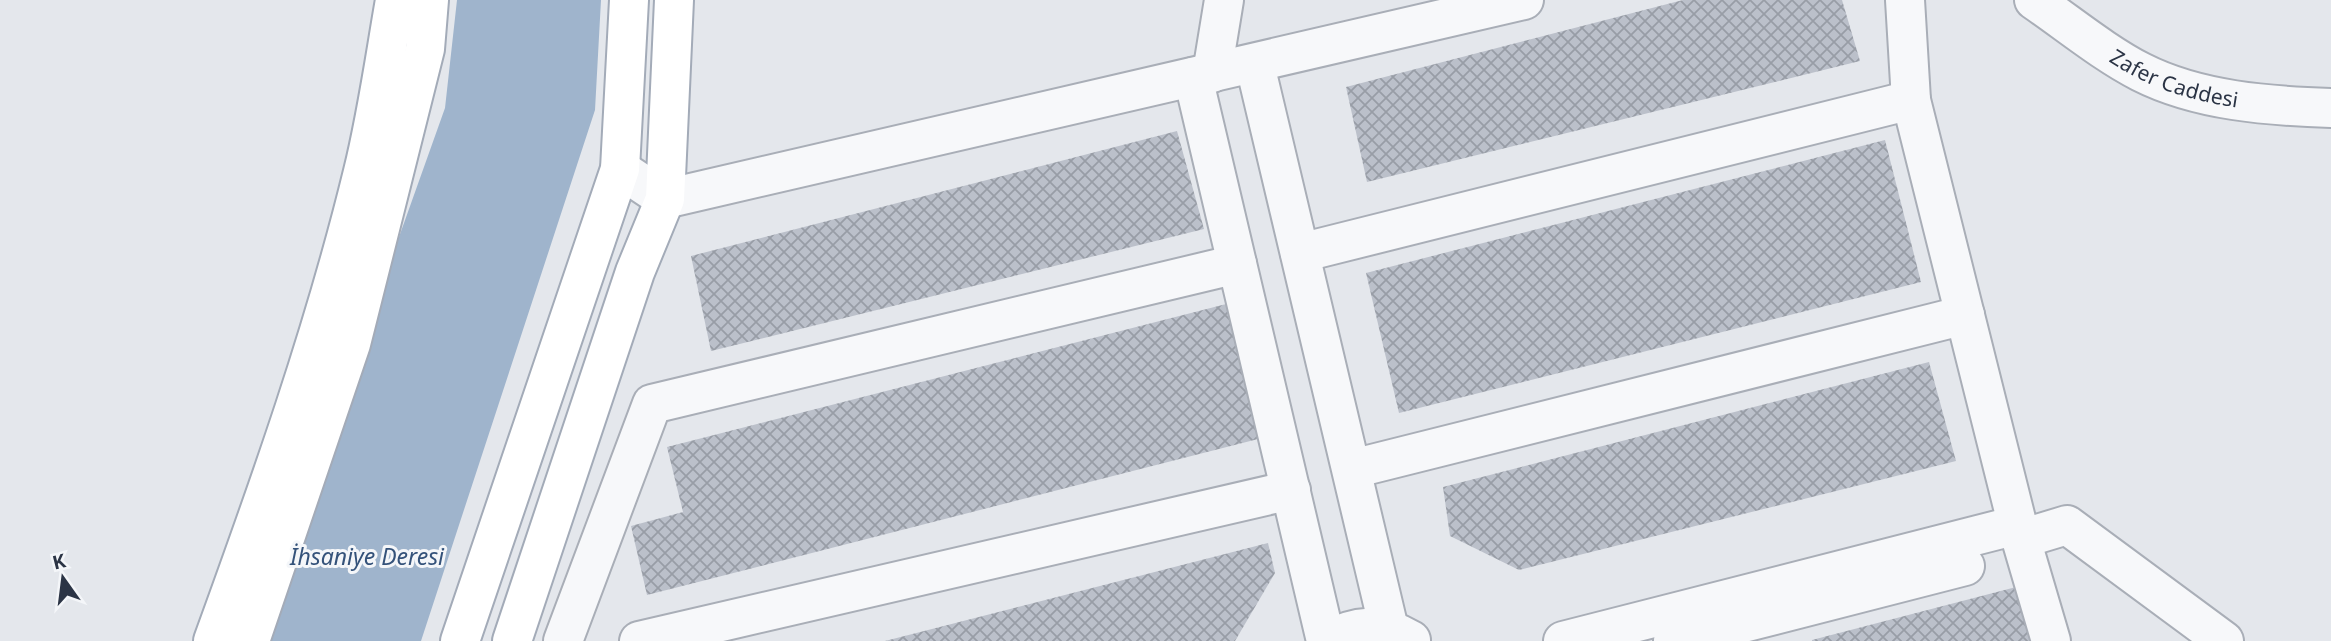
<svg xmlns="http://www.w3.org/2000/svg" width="2331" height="641" font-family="'Noto Sans',sans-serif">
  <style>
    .water { fill: #9fb4cc }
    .building { fill: url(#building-cross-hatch) }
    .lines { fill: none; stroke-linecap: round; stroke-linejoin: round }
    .minor-casing { stroke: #a9aeb7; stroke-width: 42 }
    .major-casing { stroke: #a3abb8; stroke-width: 42 }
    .minor { stroke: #f7f8fa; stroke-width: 38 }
    .major { stroke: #fff; stroke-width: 38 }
    .labels { text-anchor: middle; stroke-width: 6; stroke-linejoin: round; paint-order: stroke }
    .street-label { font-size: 21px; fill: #2b3445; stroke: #f4f6f9 }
    .water-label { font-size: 23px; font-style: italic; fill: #34527a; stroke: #f4f6f9 }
  </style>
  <defs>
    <pattern id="building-cross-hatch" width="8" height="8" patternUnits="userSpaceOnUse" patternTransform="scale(1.75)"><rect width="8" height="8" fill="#bbc0ca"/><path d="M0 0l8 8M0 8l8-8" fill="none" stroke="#989da6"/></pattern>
  </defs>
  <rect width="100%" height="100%" fill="#e4e7ec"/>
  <!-- water -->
  <path class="water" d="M457,0H601L595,110L421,641H255L445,108Z"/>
  <!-- building -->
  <g class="building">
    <path d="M1683,0H1842L1860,61L1367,182L1346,87Z"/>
    <path d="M1177,131L1204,229L711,351L691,256Z"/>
    <path d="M1885,140L1921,282L1399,413L1366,273Z"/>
    <path d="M1234,302L1262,438L647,595L631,526L683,512L667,447Z"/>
    <path d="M1929,362L1956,461L1519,570L1450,536L1443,487Z"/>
    <path d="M1268,543L1275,573L1235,641H885Z"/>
    <path d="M2020,586L2036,641H1812V640Z"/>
  </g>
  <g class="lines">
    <defs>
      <g id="minor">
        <path d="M1905,0L1911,100L2021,539L2051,641"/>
        <path id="s1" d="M2034,0C2069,24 2104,53 2141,72C2198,101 2269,106 2331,108"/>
        <path d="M1255,65L1389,629"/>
        <path d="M1212,73L1224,0"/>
        <path d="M1193,77L1326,641"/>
        <path d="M620,169L665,199L1524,0"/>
        <path d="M1300,253L1911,100"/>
        <path d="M1352,469L1965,315"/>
        <path d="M2021,539L2067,525L2224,641"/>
        <path d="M563,641L652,404L1237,264"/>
        <path d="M639,641L1291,490"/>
        <path d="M1326,641C1355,625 1381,622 1411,640"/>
        <path d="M1563,641L2017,525"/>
        <path d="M1673,641L1965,566"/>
      </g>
      <g id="major">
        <path d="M213,641C269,487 324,332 363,172C377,116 385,57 395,0"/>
        <path d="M250,641L351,344L425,49L429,0"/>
        <path d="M460,641L620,169L629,0"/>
        <path d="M512,641L635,272L665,199L674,0"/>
      </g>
    </defs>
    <!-- minor casing -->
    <use href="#minor" class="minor-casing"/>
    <!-- major casing -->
    <use href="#major" class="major-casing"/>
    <!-- minor -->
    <use href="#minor" class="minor"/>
    <!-- major -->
    <use href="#major" class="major"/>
  </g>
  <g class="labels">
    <!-- street labels -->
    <g class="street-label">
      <text dy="7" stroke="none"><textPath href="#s1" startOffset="163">Zafer Caddesi</textPath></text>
    </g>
    <!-- water labels -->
    <g class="water-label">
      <text x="367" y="565">İhsaniye Deresi</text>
    </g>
  </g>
  <!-- north arrow -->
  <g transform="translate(63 578) rotate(346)" stroke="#f4f6f9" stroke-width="5" paint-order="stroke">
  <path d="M0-5L12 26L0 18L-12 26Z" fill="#2b3445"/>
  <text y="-10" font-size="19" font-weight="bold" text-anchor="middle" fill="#2b3445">K</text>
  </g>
</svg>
